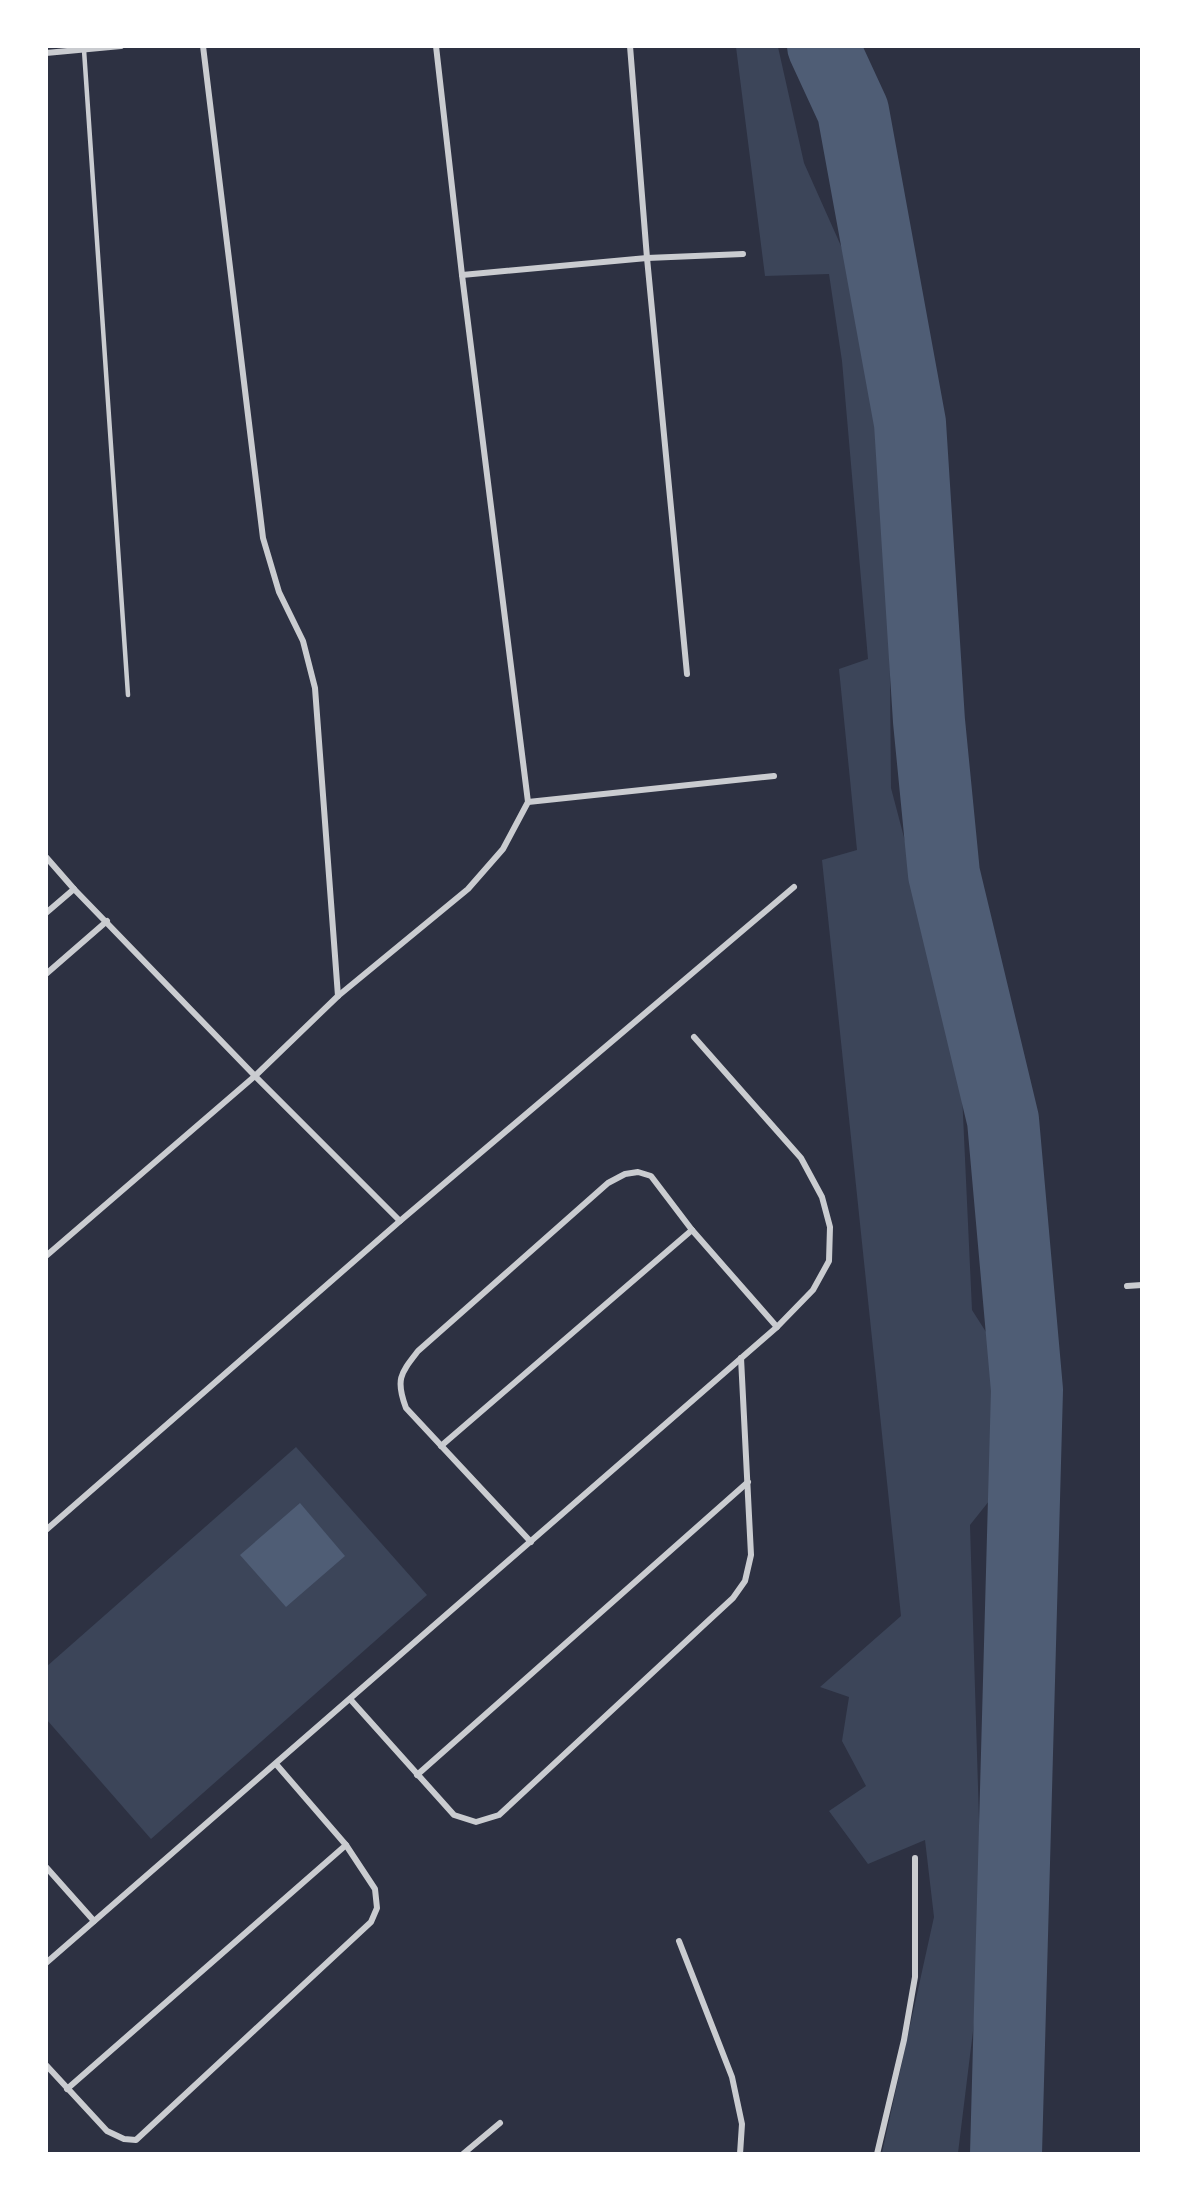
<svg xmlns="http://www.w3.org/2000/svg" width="1188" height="2200" font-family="'Work Sans',sans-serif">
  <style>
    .green { fill: #3c4559 }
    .water { fill: #4f5d75 }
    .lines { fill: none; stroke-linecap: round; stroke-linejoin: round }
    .river { stroke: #4f5d75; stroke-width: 72 }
    .service { stroke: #caccd0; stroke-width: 4.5 }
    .minor { stroke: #caccd0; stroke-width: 6 }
  </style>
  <rect width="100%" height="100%" fill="#2d3142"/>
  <!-- green -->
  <g class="green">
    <path d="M736,47H778L804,163L866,302L888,474L891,788L960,1050L972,1310L1009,1368L1005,1481L970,1525L983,1950L958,2153H882L934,1917L925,1840L868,1864L829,1811L866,1786L842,1741L849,1697L820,1687L901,1616L822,860L857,850L839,669L868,659L842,361L829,274L765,276Z"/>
    <path d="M296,1447L427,1595L151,1839L47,1720L46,1667Z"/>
  </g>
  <!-- water -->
  <path class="water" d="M300,1503L345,1556L286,1607L240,1555Z"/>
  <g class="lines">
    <!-- river -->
    <path class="river" d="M823,46L853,111L910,423L929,721L944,874L1003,1120L1027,1390L1006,2154"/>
    <!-- service -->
    <path class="service" d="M84,50L128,695"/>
    <!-- minor -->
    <g class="minor">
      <path d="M203,46L263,538L279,592L303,641L315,688L338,996"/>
      <path d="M630,46L647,258L687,674"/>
      <path d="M46,53L121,46"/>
      <path d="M462,275L647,258L743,254"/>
      <path d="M528,802L774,776"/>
      <path d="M46,857L74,889L255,1076L400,1221"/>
      <path d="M46,913L74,889"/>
      <path d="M46,974L107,921"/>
      <path d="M46,1256L255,1076L338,996L468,889L503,849L528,802L462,275L436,46"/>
      <path d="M1127,1286L1142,1285"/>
      <path d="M441,1446L692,1230"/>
      <path d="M46,1530L400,1221L794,887"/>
      <path d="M531,1542L406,1408C395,1379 401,1373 418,1351L608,1183L625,1174L638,1172L651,1176L692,1230L777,1327"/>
      <path d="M350,1699L454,1815L476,1822L499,1815L707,1622L733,1598L745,1581L751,1555L741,1358"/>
      <path d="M417,1775L748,1482"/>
      <path d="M46,1867L94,1921"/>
      <path d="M679,1941L732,2077L742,2124L740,2154"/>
      <path d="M46,1963L777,1327L813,1290L829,1261L830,1227L822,1197L801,1158L694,1037"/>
      <path d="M46,2065L107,2131L124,2139L136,2140L371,1922L377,1908L375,1889L346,1845L276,1764"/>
      <path d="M67,2089L346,1845"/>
      <path d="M463,2154L500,2123"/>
      <path d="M877,2154L904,2040L915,1977V1858"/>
    </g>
  </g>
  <!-- border -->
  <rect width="1188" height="2200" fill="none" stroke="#ffffff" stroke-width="96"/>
</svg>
